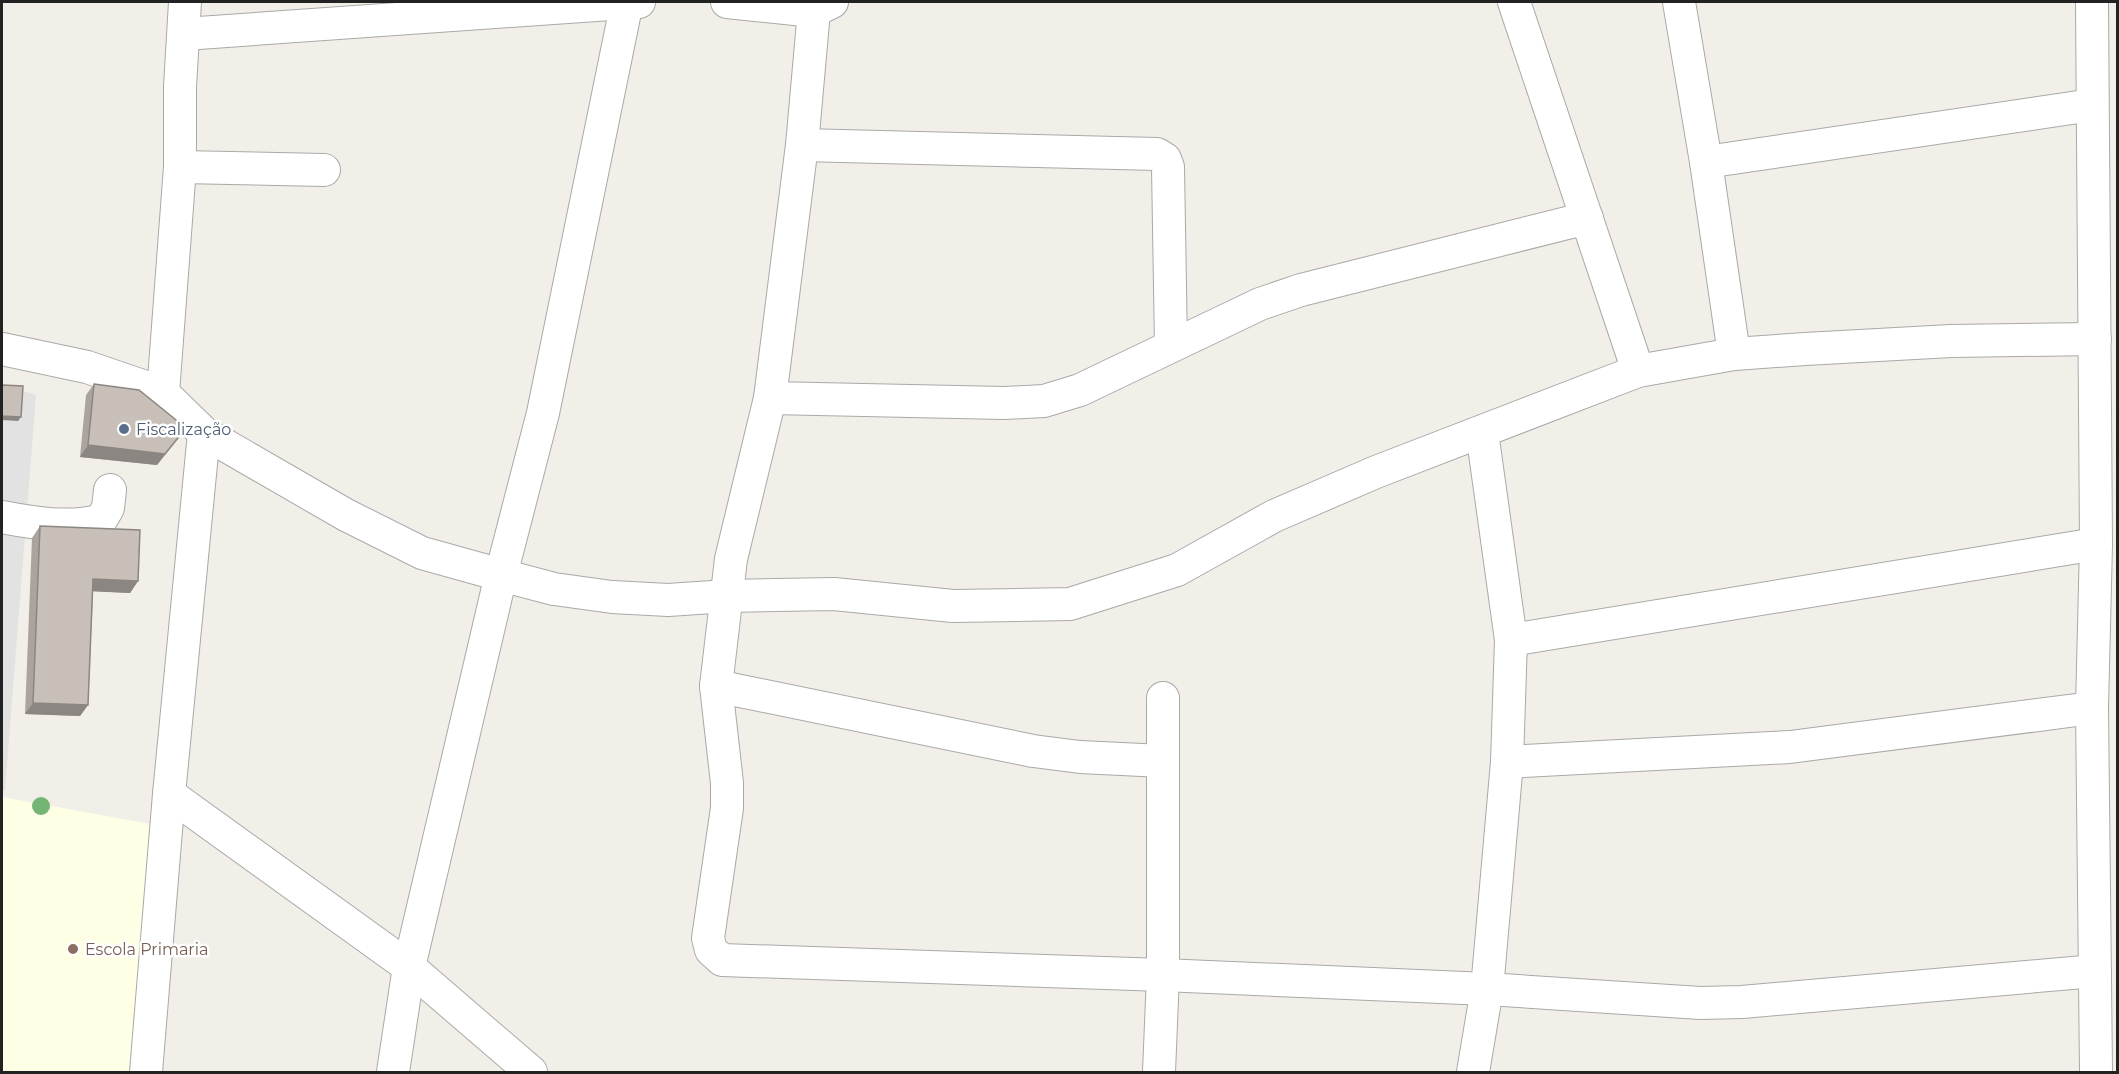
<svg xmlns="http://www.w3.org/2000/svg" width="2119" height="1074" font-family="Montserrat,sans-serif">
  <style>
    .education { fill: #ffffe5 }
    .parking { fill: #e2e2e2 }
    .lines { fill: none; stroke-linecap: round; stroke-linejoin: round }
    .minor-casing { stroke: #a9a9a9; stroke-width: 34 }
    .minor { stroke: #fff; stroke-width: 32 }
    .tree { fill: #74b475 }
    .wall { fill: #aba49e }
    .shaded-wall { fill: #8b8681 }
    .building { fill: #c7bfb8; stroke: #8b8681; stroke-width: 1.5 }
    .service-dot { fill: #5c6f8a; stroke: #fff; stroke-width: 2 }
    .education-dot { fill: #8d6e63; stroke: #fff; stroke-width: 2 }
    .labels { text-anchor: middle; stroke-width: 5; stroke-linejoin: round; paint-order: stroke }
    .service-label { font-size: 16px; fill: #4e5e75; stroke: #fff; text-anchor: start }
    .education-label { font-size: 16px; fill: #785e54; stroke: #fff; text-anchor: start }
  </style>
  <rect width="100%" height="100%" fill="#f2efe9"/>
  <!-- education -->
  <path class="education" d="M2,797L156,825L133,1072H2Z"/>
  <!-- parking -->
  <path class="parking" d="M2,384L36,395L5,790H2Z"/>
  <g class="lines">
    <defs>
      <g id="minor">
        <path d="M727,2L814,11L832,2"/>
        <path d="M1514,2L1638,371"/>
        <path d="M1679,2L1706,162L1734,354"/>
        <path d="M2092,2L2096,544L2092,708L2096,1072"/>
        <path d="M814,11L802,145L770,398L731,559L716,686L727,783V808L708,938L711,950L722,960L1163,975L1487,989L1700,1003L1742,1002L2095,971"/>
        <path d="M184,34L639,2"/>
        <path d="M802,145L1157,154L1165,159L1168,167L1171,346"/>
        <path d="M1706,162L2092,105"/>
        <path d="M180,167L324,170"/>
        <path d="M2,349L87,367L163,393L204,433L346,515L422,553L501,575L554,589L612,597L668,600L727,596L834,594L953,606L1070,604L1177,570L1274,516L1376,472L1638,371L1734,354L1805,349L1951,341L2095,339"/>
        <path d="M163,393L180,167V87L185,2"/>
        <path d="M770,398L1004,403L1044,401L1080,390L1260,304L1301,290L1587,218"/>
        <path d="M2,517C33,523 71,529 101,520L108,508L110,490"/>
        <path d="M1511,640L2096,544"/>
        <path d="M716,686L1033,751L1080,757L1163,761"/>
        <path d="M1507,762L1790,747L2092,708"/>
        <path d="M169,794L409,967L531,1072"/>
        <path d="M146,1072L169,794L204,433"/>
        <path d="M393,1072L409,967L501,575L543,413L627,2"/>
        <path d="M1159,1072L1163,975V698"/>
        <path d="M1473,1072L1487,989L1507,762L1511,640L1482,432"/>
      </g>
    </defs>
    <!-- minor casing -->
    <use href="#minor" class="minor-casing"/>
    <!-- minor -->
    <use href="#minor" class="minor"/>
  </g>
  <!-- trees -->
  <circle class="tree" cx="41" cy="806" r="9"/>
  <!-- wall -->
  <g class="wall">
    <path d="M94,384L186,428L157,465L80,457L86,395Z"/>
    <path d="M40,526L138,581L130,593L93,591L88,705L80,716L25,714L32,538Z"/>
  </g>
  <!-- shaded-wall -->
  <g class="shaded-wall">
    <path d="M2,416L21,417L18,421L2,420Z"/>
    <path d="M186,428L157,465L80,457L88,445Z"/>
    <path d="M93,579L138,581L130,593L85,591Z"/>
    <path d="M33,703L88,705L80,716L25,714Z"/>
  </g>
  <!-- building -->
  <g class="building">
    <path d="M94,384L139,390L186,428L165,454L88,445Z"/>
    <path d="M2,385L23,386L21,417L2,416Z"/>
    <path d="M40,526L140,530L138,581L93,579L88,705L33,703Z"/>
  </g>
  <!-- markers -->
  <circle class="service-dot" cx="124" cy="429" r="6"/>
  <circle class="education-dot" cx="73" cy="949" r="6"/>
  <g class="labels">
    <!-- service labels -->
    <g class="service-label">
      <text x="136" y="435">Fiscalização</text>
    </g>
    <!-- education labels -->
    <g class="education-label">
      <text x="85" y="955">Escola Primaria</text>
    </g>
  </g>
  <!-- border -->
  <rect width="2119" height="1074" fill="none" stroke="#222222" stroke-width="6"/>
</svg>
